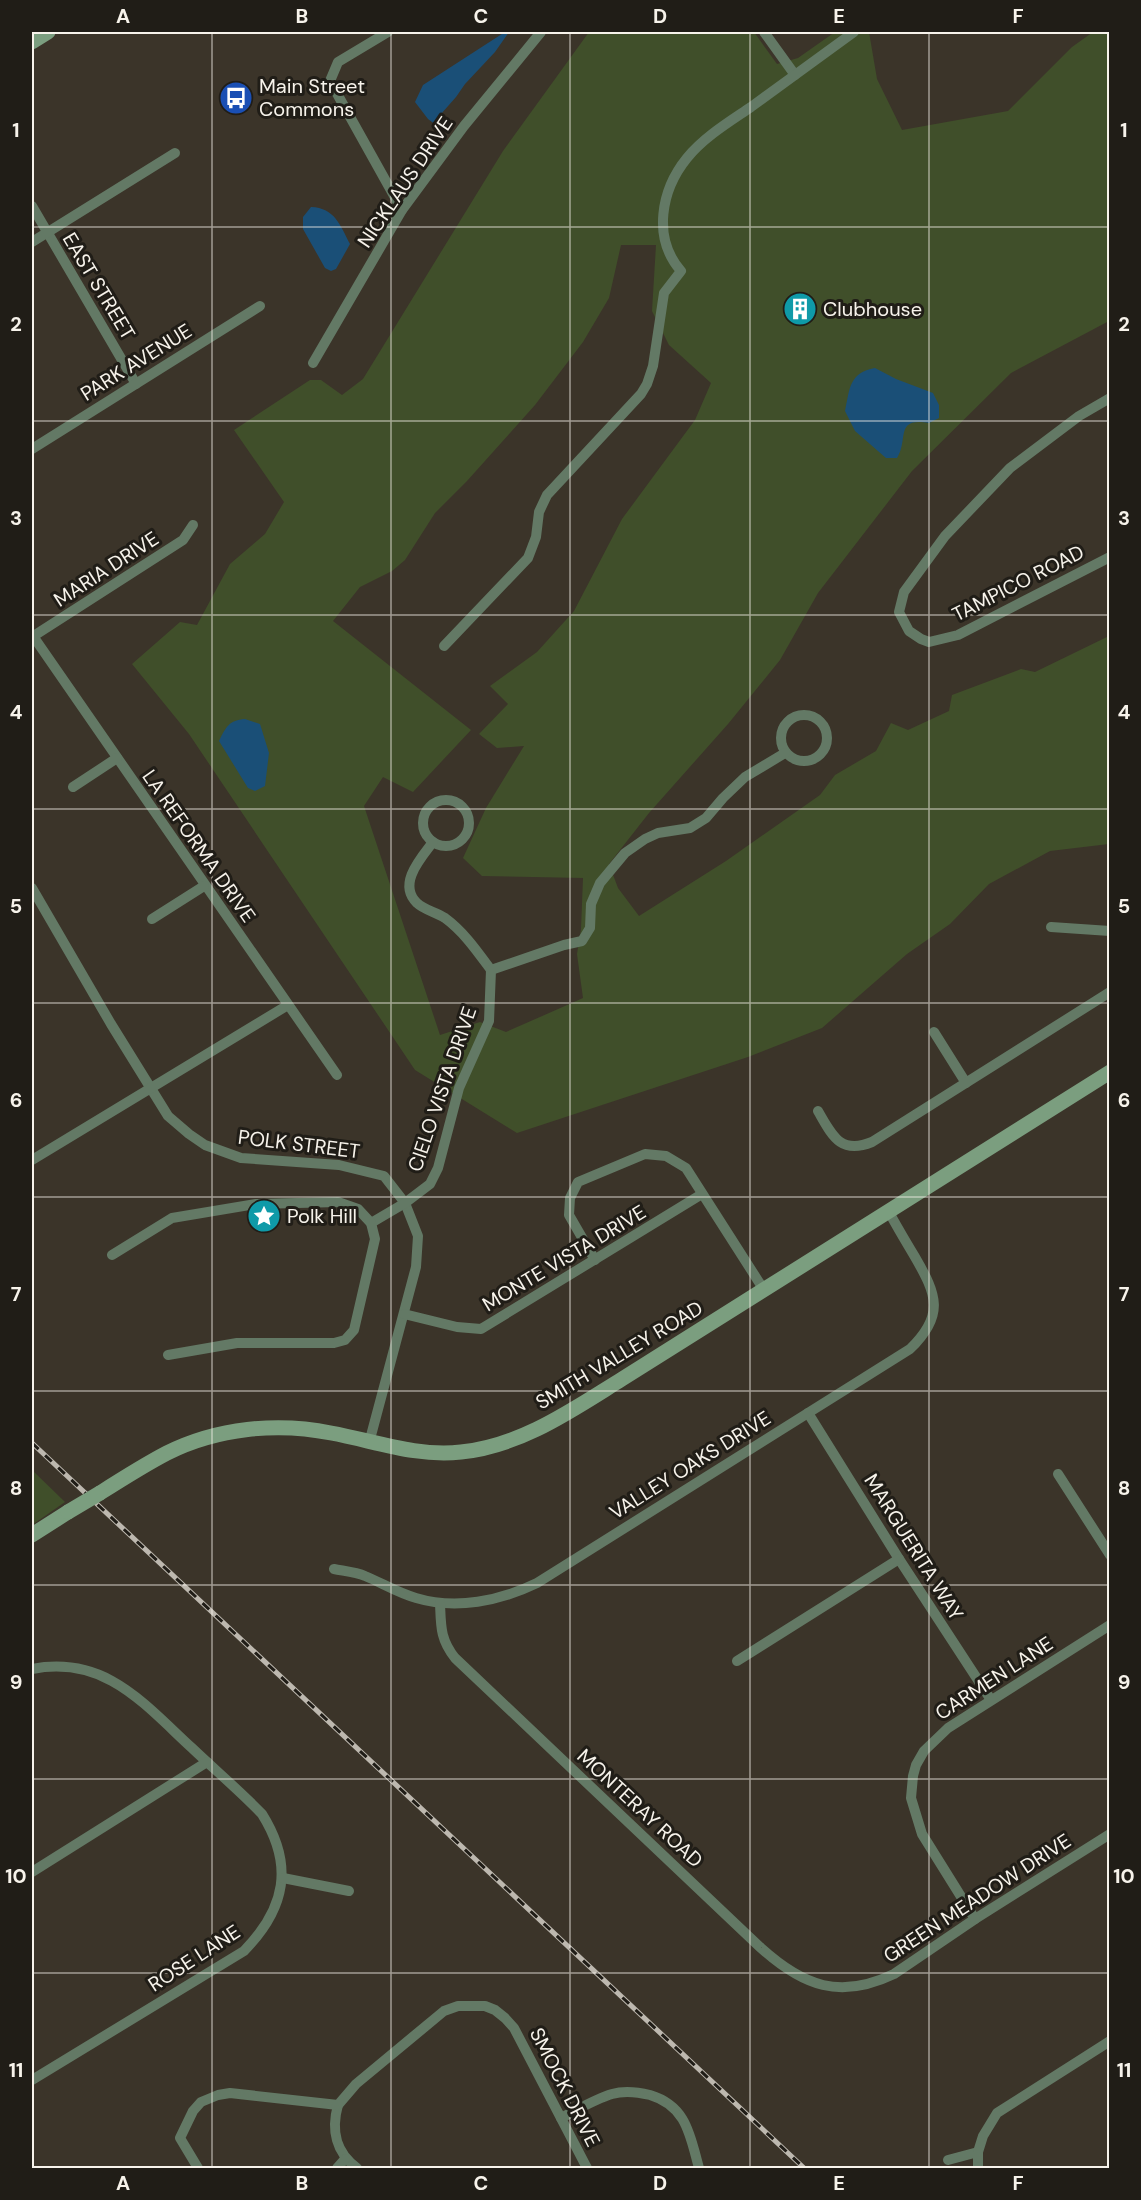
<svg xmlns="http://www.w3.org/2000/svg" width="1141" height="2200" font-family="'DM Sans',sans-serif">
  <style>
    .green { fill: #404f2a; fill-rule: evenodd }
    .water { fill: #1a4f77 }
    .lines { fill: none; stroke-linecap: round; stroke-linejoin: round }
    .street { stroke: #637965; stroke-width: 10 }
    .secondary { stroke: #7b9e7f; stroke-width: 15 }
    .rail-casing { stroke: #bdb8af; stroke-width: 5 }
    .rail { stroke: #201d17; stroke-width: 3; stroke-dasharray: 9; stroke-linecap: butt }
    .secondary-bridge { stroke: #7b9e7f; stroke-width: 15 }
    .grid { fill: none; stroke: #f7f3eb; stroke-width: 1.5; stroke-opacity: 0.55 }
    .labels { text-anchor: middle; stroke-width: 6; stroke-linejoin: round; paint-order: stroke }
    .poi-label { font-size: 20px; fill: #f7f3eb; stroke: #201d17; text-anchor: start }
    .street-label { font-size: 20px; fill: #f7f3eb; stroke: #201d17 }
    .neatline { fill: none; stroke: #f7f3eb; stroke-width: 2 }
    .grid-label { font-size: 20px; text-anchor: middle; font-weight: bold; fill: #f7f3eb }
  </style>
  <rect width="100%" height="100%" fill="#3b3429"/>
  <!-- green -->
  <g class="green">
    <path d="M589,32H754L777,64L798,58L835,32H869L877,79L902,130L1008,111L1072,47L1093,32H1109V321L1011,373L912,471L818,593L780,660L728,724L649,813L609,864L618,888L639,916L726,861L820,795L835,775L876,751L891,723L908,730L949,711L952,695L1021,669L1035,672L1109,636V844L1050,851L989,884L950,924L907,954L822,1028L748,1057L517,1133L415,1070L189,734L132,664L180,622L197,625L230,564L265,534L284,502L234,430L310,380H321L342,395L363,379L503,151ZM621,245H656L652,311L669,345L711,383L695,420L622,519L574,611L537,652L490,686L508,704L479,734L497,748L524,746L486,808L463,858L482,876L583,878L581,929L577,954L583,998L506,1032L480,1022L440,1035L364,806L383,777L413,792L471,730L333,621L360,587L392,571L405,560L435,513L467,481L535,405L583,342L609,298Z"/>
    <path d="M32,1470L65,1502L32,1525Z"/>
  </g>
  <!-- water -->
  <g class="water">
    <path d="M505,32H509L495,52L465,84L456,97L441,114L436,125L428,119L415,102L423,85Z"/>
    <path d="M311,207C335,208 340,225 350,244L336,269L331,271L325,268L303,229V217Z"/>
    <path d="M875,368L896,379L933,393L939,405V418L929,423C894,417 909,439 897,458H886L855,431L845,411C850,388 849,373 875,368Z"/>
    <path d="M245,719L260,724L269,753L265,786L255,791L248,788L219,741C226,727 229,720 245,719Z"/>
  </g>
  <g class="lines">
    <!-- street -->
    <g class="street">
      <path d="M388,32L338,62L330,81L402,210"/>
      <path d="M764,32L795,75"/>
      <path d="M32,206L136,384"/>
      <path d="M32,242L175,153"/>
      <path d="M313,363L402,210L464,126L541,32"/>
      <path d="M1110,398L1079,416L1010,468L945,536L904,592L899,612L909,631L921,639L929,642L958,635L1110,557"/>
      <path d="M32,449L260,306"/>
      <path d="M33,636L337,1075"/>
      <path d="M32,637L183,540L193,525"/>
      <path d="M444,646L528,558L536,537L539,512L547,495L641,394L647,384L653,366L664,293L681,271C652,238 661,190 687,158C704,137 729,122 751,107C785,82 820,57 854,32"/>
      <circle cx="804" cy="738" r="23"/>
      <path d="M73,787L117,758"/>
      <circle cx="446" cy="823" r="23"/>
      <path d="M433,842C421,858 397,884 417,903C424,910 436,912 445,918C464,932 477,951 491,970"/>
      <path d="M32,888L111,1024L168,1116L189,1134L205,1145L241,1158L339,1165L384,1176L405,1203L418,1236L416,1267L369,1443"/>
      <path d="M152,919L204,886"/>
      <path d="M1051,927L1110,931"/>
      <path d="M934,1032L966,1083"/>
      <path d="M818,1111C832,1135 840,1155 872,1142L1110,992"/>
      <path d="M32,1160L288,1005"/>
      <path d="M371,1223L405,1203L430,1184L438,1168L459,1088L489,1021L491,970L564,945L582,941L590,928L591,904L600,883L625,853L645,839L658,833L690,828L706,818L723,798L745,777L785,753"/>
      <path d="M112,1255L172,1218L256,1204L338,1202L358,1209L371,1223L375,1239L354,1330L345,1340L334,1343H237L168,1355"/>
      <path d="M595,1260L569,1215L570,1198L578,1182L645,1154L666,1156L686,1168L764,1290"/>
      <path d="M404,1314L457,1327L481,1329L702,1194"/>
      <path d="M808,1413L899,1559L991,1700"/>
      <path d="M1058,1474L1110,1555"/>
      <path d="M334,1569C344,1571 356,1572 365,1576C382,1583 398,1593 416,1598C456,1610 500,1601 537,1583L910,1349C945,1315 937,1295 915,1257C906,1242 897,1227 889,1212"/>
      <path d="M440,1603C441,1626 440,1639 455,1658L761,1948C803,1986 840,2000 894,1974L975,1919L1110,1834"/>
      <path d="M737,1661L899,1559"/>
      <path d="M32,1669C105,1655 143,1703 192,1748C215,1770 240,1791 262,1814C294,1865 286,1908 244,1951L32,2080"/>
      <path d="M32,1872L207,1762"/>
      <path d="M283,1878L349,1891"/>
      <path d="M975,1919L922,1834L911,1798L913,1776L916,1765L924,1751L948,1728L1110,1625"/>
      <path d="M338,2105C331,2130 336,2153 357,2168"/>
      <path d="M561,2118C577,2110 595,2099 612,2094C625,2090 638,2092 650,2095C687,2106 690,2136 699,2168"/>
      <path d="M948,2160L978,2152"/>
      <path d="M198,2168L180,2138L193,2111L201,2102L218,2095L230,2093L338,2105L356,2084L444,2011L458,2006H485L495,2010L505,2018L514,2028L587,2168"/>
      <path d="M337,2168L345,2159"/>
      <path d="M978,2168V2152L983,2136L997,2113L1110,2041"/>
    </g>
    <!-- secondary -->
    <g class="secondary">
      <path d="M32,42L48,32"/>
      <path d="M100,1493C122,1479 144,1465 167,1453C217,1428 277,1422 331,1433C375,1441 416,1457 461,1452C521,1446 572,1410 622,1379L1110,1072"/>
      <path d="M32,1535L68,1512"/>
    </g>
    <defs>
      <path id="rail" d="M32,1443L804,2168"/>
    </defs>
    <!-- rail casing -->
    <use href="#rail" class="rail-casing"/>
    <!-- rail -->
    <use href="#rail" class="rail"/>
    <!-- secondary-bridge -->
    <path class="secondary-bridge" d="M68,1512L100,1493"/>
  </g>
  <!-- grid -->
  <path class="grid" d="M212,32V2168M391,32V2168M570,32V2168M750,32V2168M929,32V2168M32,227H1110M32,421H1110M32,615H1110M32,809H1110M32,1003H1110M32,1197H1110M32,1391H1110M32,1585H1110M32,1779H1110M32,1973H1110"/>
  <!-- icons -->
  <defs>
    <symbol id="bus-disc" viewBox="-11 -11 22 22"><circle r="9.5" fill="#1a4fb4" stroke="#201d17"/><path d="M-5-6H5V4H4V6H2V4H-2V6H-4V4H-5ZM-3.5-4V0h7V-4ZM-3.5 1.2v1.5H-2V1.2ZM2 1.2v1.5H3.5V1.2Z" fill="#fff"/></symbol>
    <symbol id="building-disc" viewBox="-11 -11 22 22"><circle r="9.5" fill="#0f9aa8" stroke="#201d17"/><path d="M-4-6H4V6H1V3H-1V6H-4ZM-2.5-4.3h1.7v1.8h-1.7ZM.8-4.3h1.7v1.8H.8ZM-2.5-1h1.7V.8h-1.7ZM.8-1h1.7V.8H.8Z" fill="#fff"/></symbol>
    <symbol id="sight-disc" viewBox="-11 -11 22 22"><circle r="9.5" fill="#0f9aa8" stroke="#201d17"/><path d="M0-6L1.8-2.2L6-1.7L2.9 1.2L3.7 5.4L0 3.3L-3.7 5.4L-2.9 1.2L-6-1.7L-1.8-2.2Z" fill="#fff"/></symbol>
  </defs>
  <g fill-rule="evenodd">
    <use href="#bus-disc" x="217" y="79" width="38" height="38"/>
    <use href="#building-disc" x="781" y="290" width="38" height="38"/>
    <use href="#sight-disc" x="245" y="1197" width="38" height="38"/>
  </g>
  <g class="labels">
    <!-- poi labels -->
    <g class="poi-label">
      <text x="259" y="93">Main Street<tspan x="259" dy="23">Commons</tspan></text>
      <text x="823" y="316">Clubhouse</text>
      <text x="287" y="1223">Polk Hill</text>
    </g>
    <!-- street labels -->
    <g class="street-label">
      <text transform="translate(405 182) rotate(-56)" y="7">NICKLAUS DRIVE</text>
      <text transform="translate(99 286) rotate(59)" y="7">EAST STREET</text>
      <text transform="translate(136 362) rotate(-32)" y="7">PARK AVENUE</text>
      <text transform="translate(106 569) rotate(-33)" y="7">MARIA DRIVE</text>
      <text transform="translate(1018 583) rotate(-27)" y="7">TAMPICO ROAD</text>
      <text transform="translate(199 846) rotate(55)" y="7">LA REFORMA DRIVE</text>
      <text transform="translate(442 1089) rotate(-71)" y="7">CIELO VISTA DRIVE</text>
      <text transform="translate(299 1144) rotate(7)" y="7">POLK STREET</text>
      <text transform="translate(564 1258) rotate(-31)" y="7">MONTE VISTA DRIVE</text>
      <text transform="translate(619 1355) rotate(-31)" y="7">SMITH VALLEY ROAD</text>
      <text transform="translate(690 1465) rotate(-32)" y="7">VALLEY OAKS DRIVE</text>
      <text transform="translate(914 1547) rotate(58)" y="7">MARGUERITA WAY</text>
      <text transform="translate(994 1678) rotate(-33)" y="7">CARMEN LANE</text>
      <text transform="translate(640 1808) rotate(43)" y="7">MONTERAY ROAD</text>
      <text transform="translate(977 1898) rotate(-33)" y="7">GREEN MEADOW DRIVE</text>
      <text transform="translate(194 1958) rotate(-33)" y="7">ROSE LANE</text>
      <text transform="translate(565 2087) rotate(63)" y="7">SMOCK DRIVE</text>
    </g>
  </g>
  <!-- border -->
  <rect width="1141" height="2200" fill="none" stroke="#201d17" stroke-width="66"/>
  <rect x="33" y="33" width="1075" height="2134" class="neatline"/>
  <g class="grid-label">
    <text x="123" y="23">A</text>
    <text x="302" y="23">B</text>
    <text x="481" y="23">C</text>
    <text x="660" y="23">D</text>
    <text x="839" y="23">E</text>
    <text x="1018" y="23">F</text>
    <text x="16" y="137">1</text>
    <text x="1124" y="137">1</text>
    <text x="16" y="331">2</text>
    <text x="1124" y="331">2</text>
    <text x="16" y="525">3</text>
    <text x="1124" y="525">3</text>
    <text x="16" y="719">4</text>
    <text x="1124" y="719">4</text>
    <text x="16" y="913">5</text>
    <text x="1124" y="913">5</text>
    <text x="16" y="1107">6</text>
    <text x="1124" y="1107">6</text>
    <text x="16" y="1301">7</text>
    <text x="1124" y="1301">7</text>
    <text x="16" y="1495">8</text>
    <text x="1124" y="1495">8</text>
    <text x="16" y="1689">9</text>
    <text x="1124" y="1689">9</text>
    <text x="16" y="1883">10</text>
    <text x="1124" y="1883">10</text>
    <text x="16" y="2077">11</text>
    <text x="1124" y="2077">11</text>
    <text x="123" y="2190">A</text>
    <text x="302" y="2190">B</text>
    <text x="481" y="2190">C</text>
    <text x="660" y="2190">D</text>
    <text x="839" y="2190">E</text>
    <text x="1018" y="2190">F</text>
  </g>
</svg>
